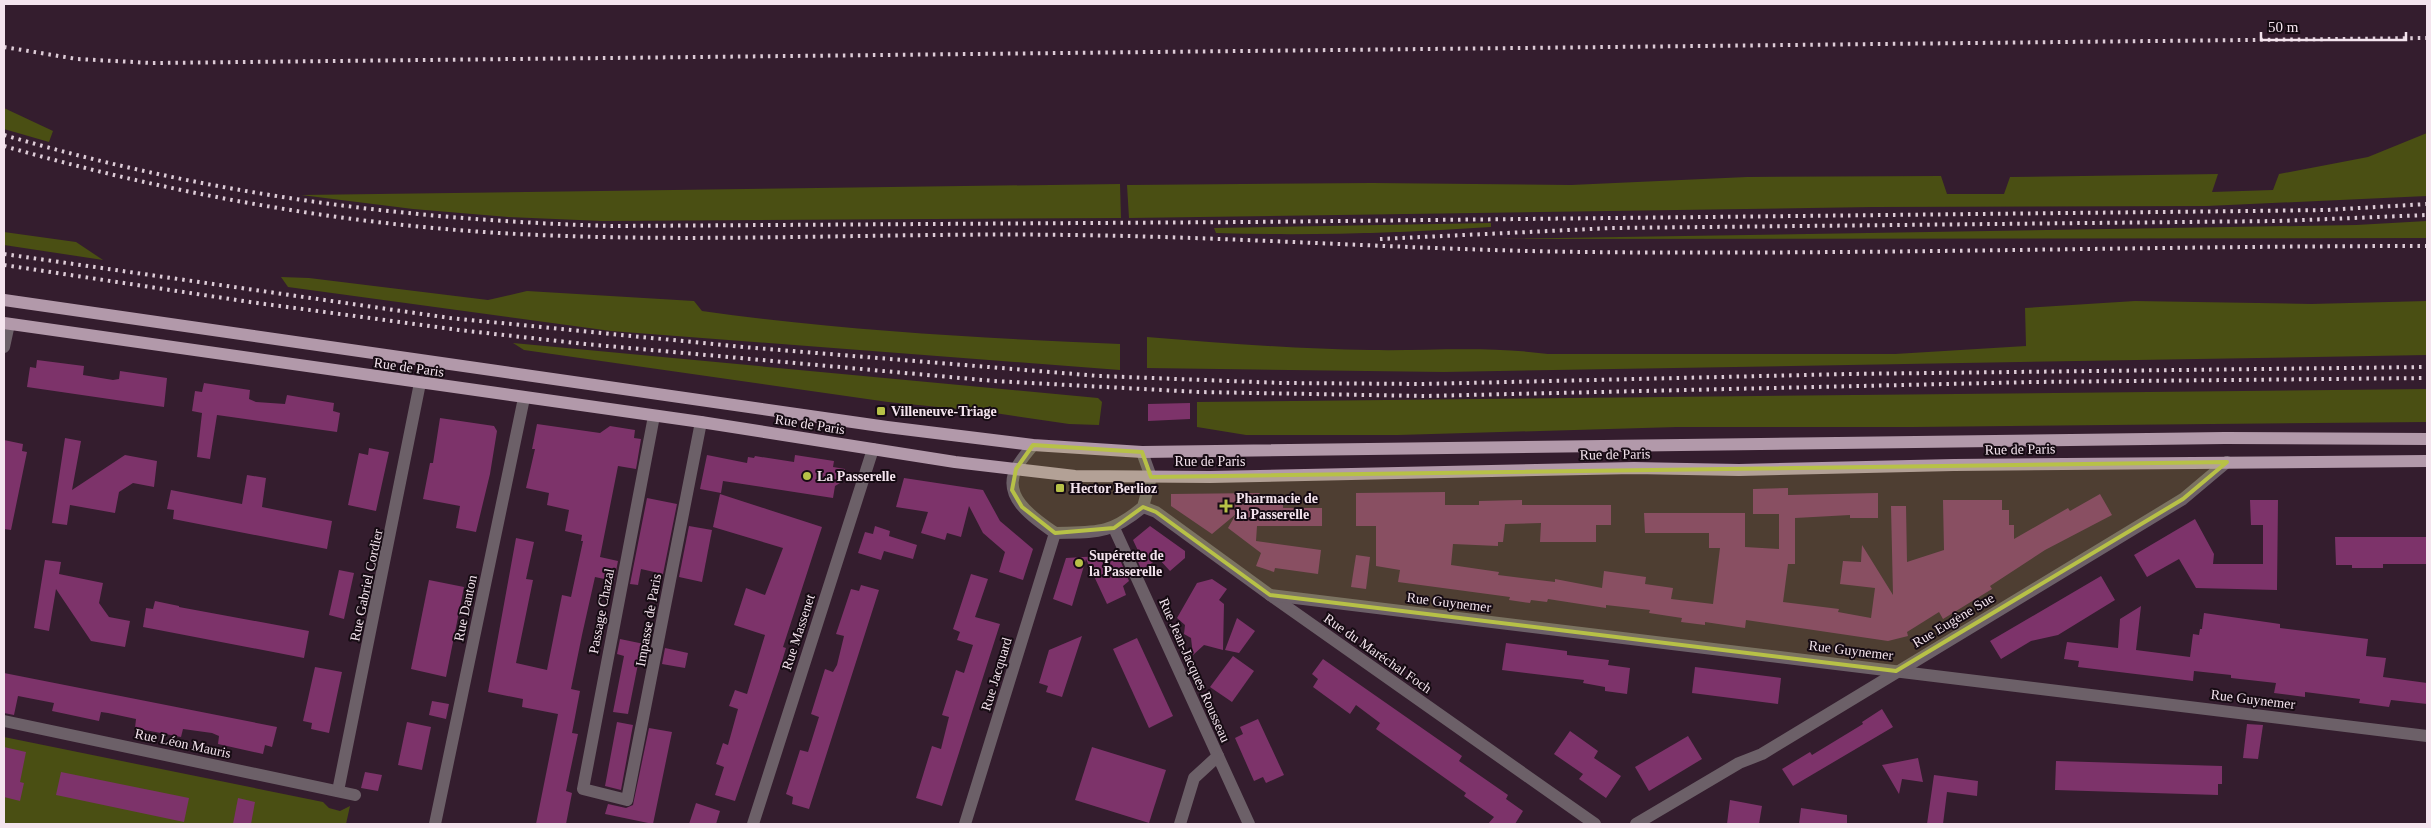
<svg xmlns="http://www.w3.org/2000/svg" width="2431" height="828" font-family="Georgia,serif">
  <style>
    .green { fill: #4a4f13 }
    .building { fill: #7d336a }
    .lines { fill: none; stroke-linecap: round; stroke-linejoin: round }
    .minor { stroke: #6c6068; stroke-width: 12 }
    .major { stroke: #b299aa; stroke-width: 12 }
    .rail { stroke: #ddccd7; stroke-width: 4; stroke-dasharray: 2.5 5; stroke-linecap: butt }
    .marked { fill: #b7c147; fill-opacity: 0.2; stroke: #b7c147; stroke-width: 4; stroke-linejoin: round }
    .poi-dot { fill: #b7c147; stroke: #160b13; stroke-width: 2 }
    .labels { text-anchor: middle; stroke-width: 4; stroke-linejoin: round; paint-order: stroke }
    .street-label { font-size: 14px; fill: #f4e4ee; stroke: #160b13 }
    .poi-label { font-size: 14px; font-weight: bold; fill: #f4e4ee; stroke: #160b13; text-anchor: start }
  </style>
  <rect width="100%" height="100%" fill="#341d2e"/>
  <!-- green -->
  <g class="green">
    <path d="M4,108L53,131L49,142L4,129Z"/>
    <path d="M2427,133V196L2207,206L1873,207L1129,218L1127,185L1372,183L1571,185L1747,177L1941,176L1947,194H2004L2010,177L2218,174L2212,192L2273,190L2279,174L2368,157Z"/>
    <path d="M1120,184L1121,218L602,221L508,217L413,209L301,195Z"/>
    <path d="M2427,221V238L1496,239L2356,225Z"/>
    <path d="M1491,223V227C1399,233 1308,236 1216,233L1214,228Z"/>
    <path d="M4,232L76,242L103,260L4,245Z"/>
    <path d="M281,277L309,278L488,300L527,291L694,301L702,311C841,331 981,338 1120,344V370L611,331L288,287Z"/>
    <path d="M2135,301L2311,304L2427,301V355L1444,372L1147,368V337C1221,343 1296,349 1370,350C1430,351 1489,346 1548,354H1895L2026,346L2025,308Z"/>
    <path d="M513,343L1098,398L1102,402L1099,425L1069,424L988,412L888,402L524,350Z"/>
    <path d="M2427,389V422L1914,427H1677L1398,435H1246L1197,427V402Z"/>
    <path d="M4,737L323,802L329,808L340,811L350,806L346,824H4Z"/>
  </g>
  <!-- building -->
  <g class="building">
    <path d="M37,360L84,366L83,375L113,380L119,379L120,371L167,378L164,407L27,387L30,367L36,368Z"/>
    <path d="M204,383L250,390L249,399L256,402L285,404L287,395L334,403L333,411L340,413L337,432L217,415L210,459L197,457L202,413L192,411L195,391L202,392Z"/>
    <path d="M1190,403V419L1148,421V404Z"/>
    <path d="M440,418L494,426L497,431L490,474L476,532L456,528L460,506L423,499L430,463H433Z"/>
    <path d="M537,424L600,433L610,426L635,430L634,438L641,439L636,469L618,466L600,557L618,561L614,581L595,577L582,635L571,689L580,691L572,733L578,734L566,791L572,793L566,824H536L558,714L522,707L523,699L488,692L516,538L534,542L526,579L533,580L516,663L547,670L562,595L571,597L583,541H581L582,535L565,531L569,510L547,505L549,493L526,488L535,449H532Z"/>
    <path d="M65,438L81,441L72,490L125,455L157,461L154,487L133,483L119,492L115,513L70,505L67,525L52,523Z"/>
    <path d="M4,440L23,444L22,451L27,452L11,530L4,529Z"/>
    <path d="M369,448L389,452L376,511L348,505L359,453L368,455Z"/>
    <path d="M707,455L747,463L748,457L754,458L755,456L794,462L795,455L834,461L833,467L845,469V480L835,486L833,498L723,481L721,493L700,489Z"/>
    <path d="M247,475L266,478L262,507L332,521L327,549L173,519L174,510L167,509L171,490L242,504Z"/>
    <path d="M904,478L983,490L1000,521L1033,549L1023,580L999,572L1005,552L983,533L969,506L961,537L947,533L945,540L921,533L928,512L896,507Z"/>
    <path d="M1788,488V495L1878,493V518H1850V515L1795,518V564H1788L1783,602L1839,609L1838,612L1871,618L1875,588L1840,584L1843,561L1861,562L1862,545L1893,595L1891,506H1906L1907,562L1944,550L1943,500H2002V510H2009V525H2014V539L2068,508L2070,511L2100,494L2112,515L2045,550L1990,586L1992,589L1943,619L1939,612L1907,632L1908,636L1888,641L1746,620L1745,628L1705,622V625L1681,622L1682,618L1649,613L1650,610L1606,605V608L1548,599L1547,602L1531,600L1530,603L1509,600L1510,597L1398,582L1400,570L1376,566V526H1356V493L1445,492V505H1479V501L1522,500V505H1611V525H1596V542H1540L1541,523L1505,524L1503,542H1498V546L1453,544L1451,565L1499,572L1498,575L1555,582V579L1602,588L1604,571L1646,577L1645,584L1673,588L1671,599L1713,604L1720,548H1709V533H1645L1644,513H1745V547L1779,549V514H1753V489Z"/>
    <path d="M1260,493L1258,495H1283V508H1322V526H1257L1256,541L1321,550L1318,574L1275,568L1274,572L1256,566L1261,553L1228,528L1236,514L1212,534L1171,506V494Z"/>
    <path d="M720,494L822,527L783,647L786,648L780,668L735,801L715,795L724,767L716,764L723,743L728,745L738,709L729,706L735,690L747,694L765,635L734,625L746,588L765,595L783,548L713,527Z"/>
    <path d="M647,498L677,504L663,574L641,569L638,585L630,584Z"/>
    <path d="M2250,500H2278L2277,590L2196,588L2179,559L2147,577L2134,555L2195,519L2214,554L2213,564H2263V525H2251Z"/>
    <path d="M689,526L712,530L702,582L679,577Z"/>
    <path d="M875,526L890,531L889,536L917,545L913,559L884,551L881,560L858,553L865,532L873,534Z"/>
    <path d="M1150,526L1185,551V558L1170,571L1158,558L1142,571L1135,555H1140L1133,540Z"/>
    <path d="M2335,537H2427V564H2383V568H2352V565H2336Z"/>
    <path d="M1118,555L1129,581L1123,586L1126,595L1107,604L1086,559L1072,606L1053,599L1066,558Z"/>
    <path d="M1356,555L1370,557L1366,589L1351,587Z"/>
    <path d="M45,560L61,562L59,574L103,583L99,603L109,617L130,621L125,647L91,641L56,589L49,631L34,628Z"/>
    <path d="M339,570L354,573L344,619L329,615Z"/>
    <path d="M971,574L988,579L975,617L1000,624L942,806L916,798L932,746L941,749L949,717L942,715L956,670L964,673L973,645L957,640L960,632L953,629Z"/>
    <path d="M2101,576L2115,600L2058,635L2031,641L2001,659L1990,641Z"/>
    <path d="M1212,579L1227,589L1219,600L1224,604L1223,650L1204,645L1193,655L1191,638L1184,634L1185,625L1177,618L1197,583Z"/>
    <path d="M429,580L464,587L446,677L411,669Z"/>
    <path d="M861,585L879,590L809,809L792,804L793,797L786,794L800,750L808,752L819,717L811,714L825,669L833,672L837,665L844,636L836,634L851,589L859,591Z"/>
    <path d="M155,601L179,606V607L309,631L304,658L143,627L146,608L153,609Z"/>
    <path d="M2141,606L2136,650L2190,657L2193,634L2199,635L2200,629H2202L2204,613L2280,624V628L2368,639L2366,656L2386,658L2383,677L2427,683V704L2391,700L2389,707L2359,703L2360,699L2305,692V697L2274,693L2276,683L2231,678V675L2194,671L2193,681L2078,667L2079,661L2064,659L2067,642L2118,648L2120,619Z"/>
    <path d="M1237,618L1255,631L1239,653L1225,650Z"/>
    <path d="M1082,636L1062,697L1046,692L1048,686L1039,683L1049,650Z"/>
    <path d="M1137,638L1173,716L1149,728L1113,649Z"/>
    <path d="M620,639L649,645L646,660L639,659L628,714L613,712L624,656L617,654Z"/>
    <path d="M1506,643L1567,651V655L1609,660L1608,665L1630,668L1627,694L1605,691V687L1583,683L1584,680L1502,670Z"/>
    <path d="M665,648L688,653L685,668L662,664Z"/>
    <path d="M1233,656L1254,671L1232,702L1210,687Z"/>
    <path d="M1323,659L1462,756L1459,761L1508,795L1506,799L1523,811L1515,824H1488L1494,817L1464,796L1466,793L1376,729L1380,723L1356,705L1350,714L1313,687L1318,679L1312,674Z"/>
    <path d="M315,667L342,672L329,733L311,729L312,723L303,721Z"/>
    <path d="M1695,667L1781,678L1778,704L1692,693Z"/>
    <path d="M4,673L277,727L272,747L265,745L263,754L218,744L219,736L212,733L183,729L181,737L135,728L136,719L108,713L101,712L99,721L52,711L54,703L18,696L14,715L4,713Z"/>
    <path d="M432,701L449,704L446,719L429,715Z"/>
    <path d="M1882,709L1893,727L1793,786L1782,769L1810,752L1812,755L1863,724L1862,722Z"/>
    <path d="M1258,719L1284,775L1266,783L1263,777L1254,781L1235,738L1243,734L1240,727Z"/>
    <path d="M407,722L431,727L422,770L398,765Z"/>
    <path d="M617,722L633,725L621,790L605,786Z"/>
    <path d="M2247,724L2263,725L2258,759L2243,758Z"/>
    <path d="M649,728L672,732L653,824L605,814L608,804L626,808L633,805Z"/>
    <path d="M1570,731L1598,751L1594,758L1621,776L1606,798L1579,779L1583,774L1554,754Z"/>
    <path d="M1688,736L1702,759L1649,791L1635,767Z"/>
    <path d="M4,747L26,752L20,782L24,783L20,801L4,797Z"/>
    <path d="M1092,747L1166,770L1149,823L1075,800Z"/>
    <path d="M1918,758L1923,782L1902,779L1899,794L1882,765Z"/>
    <path d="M2056,761L2222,766V784H2218V795L2055,790Z"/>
    <path d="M61,772L189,798L184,822L56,795Z"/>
    <path d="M365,772L382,775L378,791L361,788Z"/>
    <path d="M1934,775L1978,781L1977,796L1947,792L1943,824H1927Z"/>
    <path d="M238,798L255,802L251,824H233Z"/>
    <path d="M1730,800L1762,806L1759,824H1727Z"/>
    <path d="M696,803L720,811L716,824H689Z"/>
    <path d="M1801,808L1847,815V824H1799Z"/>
  </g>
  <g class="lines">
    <!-- minor -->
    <g class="minor">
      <path d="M4,347L9,324"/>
      <path d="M654,416L583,789L627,800L701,422"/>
      <path d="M1033,445C1028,452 1021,459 1017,467C1000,497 1035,519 1055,533C1097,532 1109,535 1143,507L1151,477L1142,452"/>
      <path d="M1143,507L1156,512L1270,595L1595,824"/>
      <path d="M1114,528L1249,824"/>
      <path d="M1270,595L2427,736"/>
      <path d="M4,721L355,795"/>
      <path d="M338,791L420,383"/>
      <path d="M435,824L524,398"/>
      <path d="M753,824L873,449"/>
      <path d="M965,824L1055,533"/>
      <path d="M1180,824L1194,778L1218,756"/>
      <path d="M1636,824L1739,763L1762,754L2183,499L2227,462"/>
    </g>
    <!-- major -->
    <g class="major">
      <path d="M4,300L887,427L1033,445L1142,452L2225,438L2427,439"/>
      <path d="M4,323L701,422L955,462L1075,476L1210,477L1634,468L1739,470L1954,465L2427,461"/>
    </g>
    <!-- rail -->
    <g class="rail">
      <path d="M4,47L77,59L152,63L2427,38"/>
      <path d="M4,135C205,194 403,220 612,226L1249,222L2251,211L2326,210L2427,204"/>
      <path d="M4,146C160,191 322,221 484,232C679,245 875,232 1071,235C1242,237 1413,250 1584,252C1865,255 2146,246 2427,246"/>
      <path d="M1380,239L1612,228L2279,221L2427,215"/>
      <path d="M4,254L450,318L743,347L1099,376L1282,383L1423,384L1848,374L2427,367"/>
      <path d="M4,265L250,302L459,330L585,344L994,381L1199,392L1425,396L2033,382L2427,378"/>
    </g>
  </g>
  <!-- marked area -->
  <path class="marked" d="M1033,445L1142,452L1151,477L2227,462L2183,499L1896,671L1270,595L1156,512L1143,507L1114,528L1055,533L1022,507L1012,490L1016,469Z"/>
  <!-- markers -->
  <g class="poi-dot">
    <rect x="876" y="406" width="10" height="10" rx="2.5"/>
    <circle cx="807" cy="476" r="5"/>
    <rect x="1055" y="483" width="10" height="10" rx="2.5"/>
    <path d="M1223.5 498.5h5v5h5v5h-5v5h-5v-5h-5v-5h5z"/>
    <circle cx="1079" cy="563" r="5"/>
  </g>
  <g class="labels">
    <!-- street labels -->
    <g class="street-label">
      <text transform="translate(409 367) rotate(8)" y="5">Rue de Paris</text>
      <text transform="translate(810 424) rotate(9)" y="5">Rue de Paris</text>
      <text transform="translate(2020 449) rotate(-1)" y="5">Rue de Paris</text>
      <text transform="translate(1615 454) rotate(-1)" y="5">Rue de Paris</text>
      <text x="1210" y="466">Rue de Paris</text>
      <text transform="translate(366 585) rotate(-78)" y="5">Rue Gabriel Cordier</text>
      <text transform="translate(1449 602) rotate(7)" y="5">Rue Guynemer</text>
      <text transform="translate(465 608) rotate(-78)" y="5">Rue Danton</text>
      <text transform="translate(601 611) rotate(-79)" y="5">Passage Chazal</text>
      <text transform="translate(648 620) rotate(-80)" y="5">Impasse de Paris</text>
      <text transform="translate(1953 620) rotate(-31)" y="5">Rue Eugène Sue</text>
      <text transform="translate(798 632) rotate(-72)" y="5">Rue Massenet</text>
      <text transform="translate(1851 650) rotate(7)" y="5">Rue Guynemer</text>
      <text transform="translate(1378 653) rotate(35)" y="5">Rue du Maréchal Foch</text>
      <text transform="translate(1195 670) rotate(66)" y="5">Rue Jean-Jacques Rousseau</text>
      <text transform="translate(996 674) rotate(-73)" y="5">Rue Jacquard</text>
      <text transform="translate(2253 699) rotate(7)" y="5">Rue Guynemer</text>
      <text transform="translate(183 743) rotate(12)" y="5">Rue Léon Mauris</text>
    </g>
    <!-- poi labels -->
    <g class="poi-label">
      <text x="891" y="416">Villeneuve-Triage</text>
      <text x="817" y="481">La Passerelle</text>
      <text x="1070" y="493">Hector Berlioz</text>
      <text x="1236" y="503">Pharmacie de<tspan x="1236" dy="16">la Passerelle</tspan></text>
      <text x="1089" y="560">Supérette de<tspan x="1089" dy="16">la Passerelle</tspan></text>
    </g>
  </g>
  <!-- border -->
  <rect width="2431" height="828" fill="none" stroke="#f4e4ee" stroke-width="10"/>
  <!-- scale -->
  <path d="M2261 32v8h145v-8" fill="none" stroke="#f4e4ee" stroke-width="2.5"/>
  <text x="2268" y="32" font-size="15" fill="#f4e4ee" stroke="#160b13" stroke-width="4" paint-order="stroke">50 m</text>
</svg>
